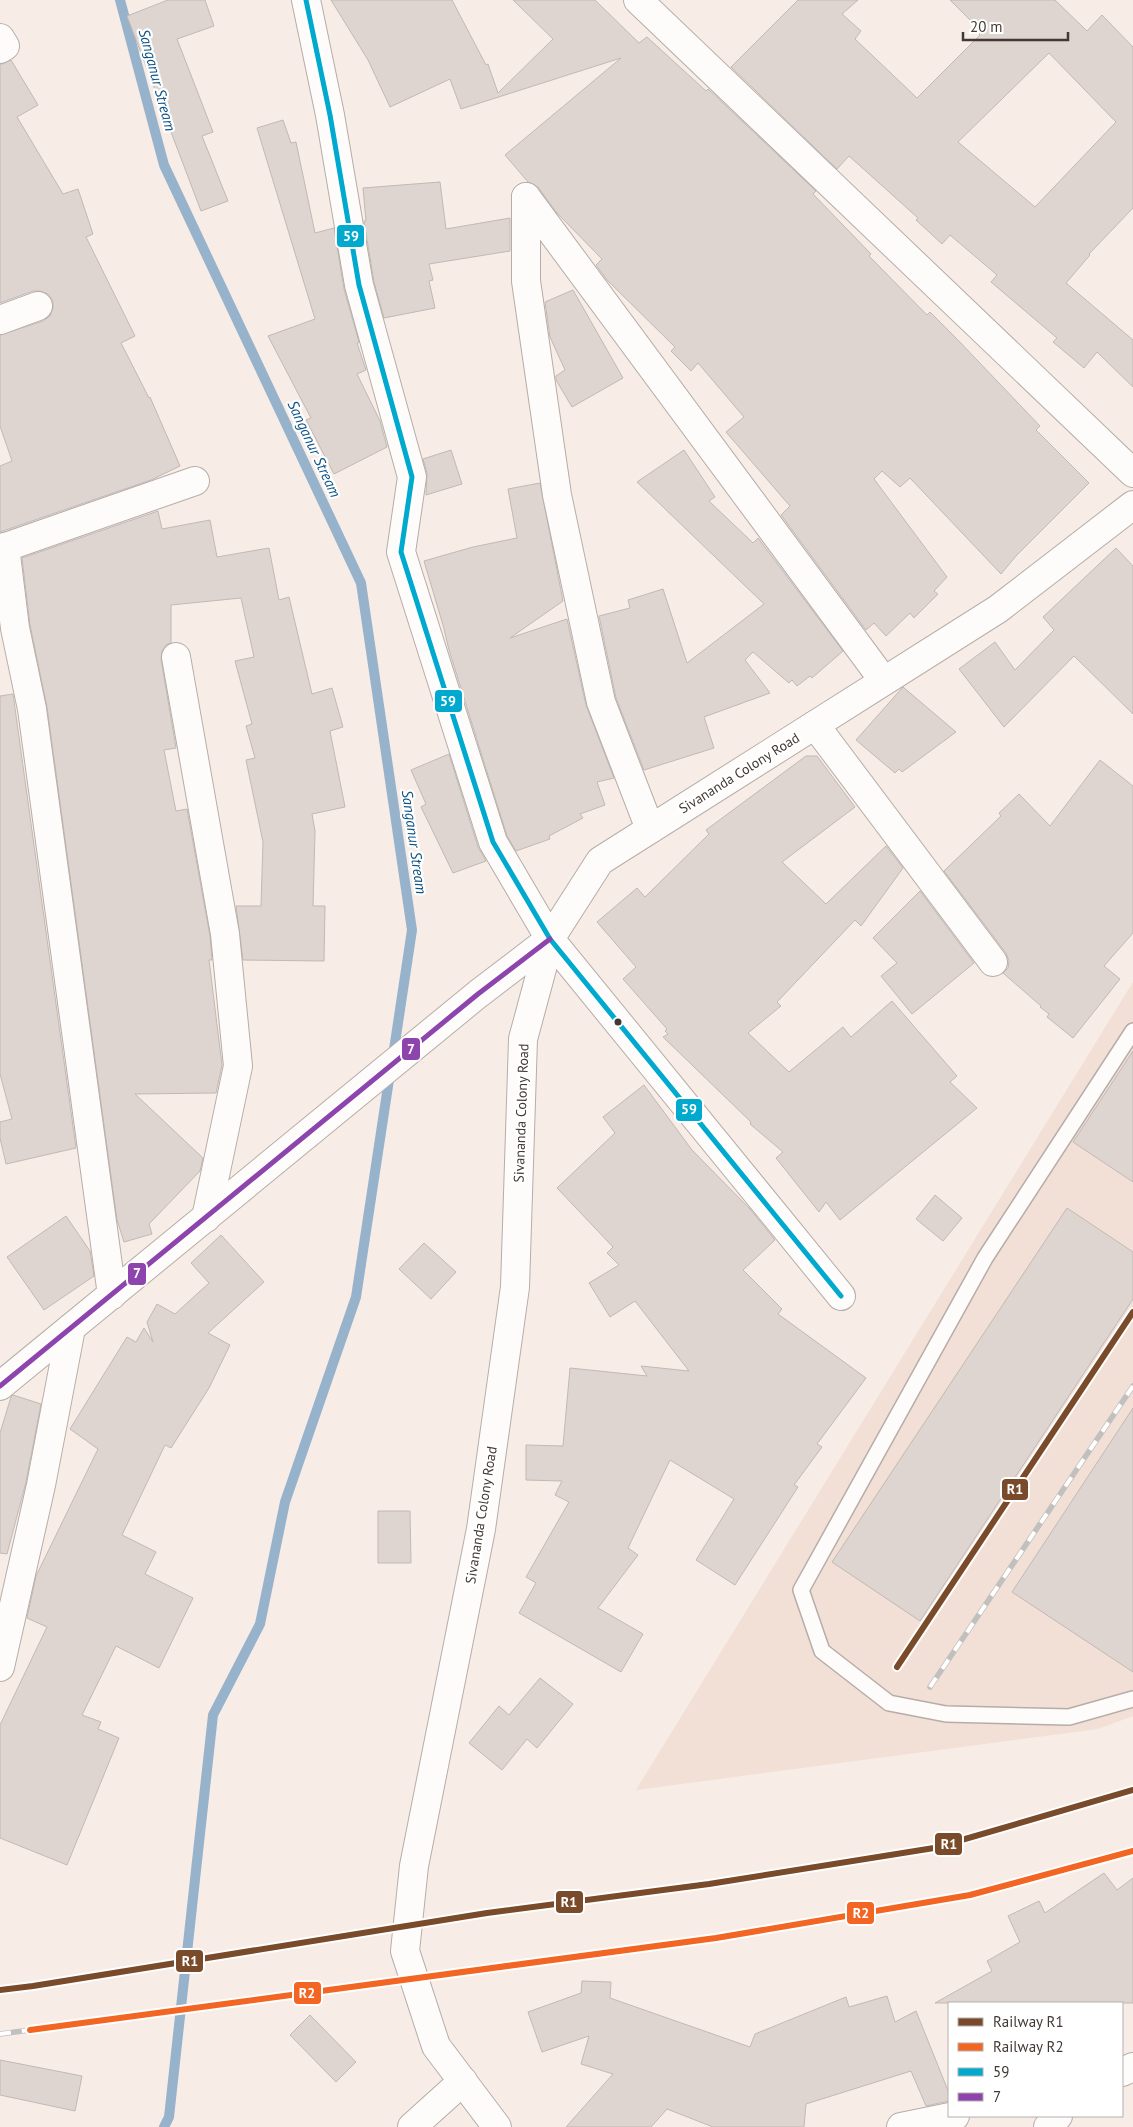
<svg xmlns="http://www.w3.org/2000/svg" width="1133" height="2127" font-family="'PT Sans',sans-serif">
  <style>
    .built { fill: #f2dfd6 }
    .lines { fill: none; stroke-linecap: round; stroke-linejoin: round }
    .stream { stroke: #97b2cb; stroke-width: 10 }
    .building { fill: #ded5d0; stroke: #c2b9b4; fill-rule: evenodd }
    .service-casing { stroke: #b6ada8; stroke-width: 18 }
    .minor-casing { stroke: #b6ada8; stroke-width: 30 }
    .tertiary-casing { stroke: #b6ada8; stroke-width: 30 }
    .secondary-casing { stroke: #b6ada8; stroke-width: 30 }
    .service { stroke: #fefcfb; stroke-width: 15 }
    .minor { stroke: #fefcfb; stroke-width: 28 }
    .tertiary { stroke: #fefcfb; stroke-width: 28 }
    .secondary { stroke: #fefcfb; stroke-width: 28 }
    .rail-casing { stroke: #c2c0be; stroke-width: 5.5 }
    .rail { stroke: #fff; stroke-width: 4; stroke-dasharray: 11; stroke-linecap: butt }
    .bus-1-casing { stroke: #fff; stroke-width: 9 }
    .bus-2-casing { stroke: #fff; stroke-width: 9 }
    .bus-1 { stroke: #00a9ce; stroke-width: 5 }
    .bus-2 { stroke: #8e44ad; stroke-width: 5 }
    .rail-1-casing { stroke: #fff; stroke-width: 10 }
    .rail-2-casing { stroke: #fff; stroke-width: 10 }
    .rail-1 { stroke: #7a4b2a; stroke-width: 6 }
    .rail-2 { stroke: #f26522; stroke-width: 6 }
    .bus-dot { fill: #423934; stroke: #fff; stroke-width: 2 }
    .labels { text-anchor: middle; stroke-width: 4.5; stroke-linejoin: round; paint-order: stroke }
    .street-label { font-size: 14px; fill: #423934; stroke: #fff }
    .water-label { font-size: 15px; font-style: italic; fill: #0e5486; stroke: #fff }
    .line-badge { stroke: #fff; stroke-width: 2 }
    .badge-label { font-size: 14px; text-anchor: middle; font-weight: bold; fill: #fff }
  </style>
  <rect width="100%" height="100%" fill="#f7ece6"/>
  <!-- built -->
  <path class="built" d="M1133,982V1716L1098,1729L636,1790Z"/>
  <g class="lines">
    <!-- stream -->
    <g class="stream">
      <path d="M120,0L164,165L361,583L412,930L393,1056"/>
      <path d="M164,2127L169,2117L213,1715L260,1624L285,1502L356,1297L390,1073"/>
    </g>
  </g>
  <!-- building -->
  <g class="building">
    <path d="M168,0H205L214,26L177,39L213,132L202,136L228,201L201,211L127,16Z"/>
    <path d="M331,0H452L486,65L488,64L498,93L553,39L513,0H595L639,43L647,37L706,91L708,89L816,191L813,194L871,254L869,256L927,315L930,312L955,337L1040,426L1036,430L1089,483L1016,556L1001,574L910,478L900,487L882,471L874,479L947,577L934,591L938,594L914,618L910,613L886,636L874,623L866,630L781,515L790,506L726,432L744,417L698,363L691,371L671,351L675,347L607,280L596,265L602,259L557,213L538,187L528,182L505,155L621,58L461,109L450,79L390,107L368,60Z"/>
    <path d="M798,0H858L842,14L861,31L855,39L917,98L980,35L976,31L978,28L950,0H1055L1087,31L1102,15L1133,47V208L1089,254L1090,255L1066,283L1133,340V387L1097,352L1084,368L1053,342L1057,338L991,282L997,275L950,235L942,244L916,220L918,218L849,156L837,169L731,67ZM1049,53L1116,122L1035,207L958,142Z"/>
    <path d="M11,60L38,105L17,117L63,194L78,189L93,234L86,237L135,336L121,343L149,398L150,397L180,466L151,480L0,532V466L12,461L0,426V335L43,321L50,316L53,308V301L48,294L40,291H33L0,303V65Z"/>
    <path d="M283,120L291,143L296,142L315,233L334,228L344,289L359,342L357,343L366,370L357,374L380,421L387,447L334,474L306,420L311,418L268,336L315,319L257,128Z"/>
    <path d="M440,182L446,229L510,218V251L429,264L433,280L429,281L435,308L384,318L374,282L364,221H366L363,188Z"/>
    <path d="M573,290L623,378L572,407L556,380V376L565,370L550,337L545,302Z"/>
    <path d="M451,450L462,484L426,495L427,473L423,459Z"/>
    <path d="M684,450L715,497L709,501L753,543L758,538L843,651L812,678L810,676L797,686L792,680L789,683L753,652L745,660L770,693L704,717L714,748L644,770L616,698L599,616L630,608L628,600L663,589L687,663L764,604L637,482Z"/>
    <path d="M540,483L563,601L510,638L567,619L586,705L614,778L597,782L605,805L580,814L583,818L549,836L550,839L516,851L507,836L449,650L443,625L424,561L473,547L517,538L508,489Z"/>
    <path d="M158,511L162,529L210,520L217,557L269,548L279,600L289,597L312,694L332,688L343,727L330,731L345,807L312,814L315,831L313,906H325L324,961L243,960L236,906H261L263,842L246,760L255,758L246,726L252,724L235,661L254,657L241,598L171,605V643L166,645L162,651L161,659L176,748L164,750L176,811L187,809L210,936L212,960H209L222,1065L216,1093L135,1094L203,1158L200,1171L149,1224L152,1234L124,1242L117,1220L47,707L30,625L22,558Z"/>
    <path d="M1116,548L1133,566V714L1074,656L1004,727L959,669L995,642L1015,670L1054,630L1043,617Z"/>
    <path d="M903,687L956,732L902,772L899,769L895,773L856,740Z"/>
    <path d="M13,694L76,1148L6,1164L0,1138V1122L12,1119L0,1074V696Z"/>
    <path d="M449,754L478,847L486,861L453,873L421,807L426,804L411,770Z"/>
    <path d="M806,756H817L855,807L782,862L826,904L886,846L903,868L861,926L855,920L777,1002L781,1006L748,1033L789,1072L843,1027L851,1037L892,1001L957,1076L950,1082L977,1108L840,1220L826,1202L819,1212L776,1158L783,1152L750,1124L751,1122L663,1037L668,1034L665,1031L667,1029L623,979L636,967L597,922L637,888L645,897L709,834L706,830Z"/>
    <path d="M1100,760L1133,786V933L1104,966L1120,979L1073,1038L1047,1017L1049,1014L1040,1007L1041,1006L1003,973L1008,968L1009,961L1006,953L944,871L1001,816L999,813L1019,794L1050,826Z"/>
    <path d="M920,891L974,963L912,1014L881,976L897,963L873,938Z"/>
    <path d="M1133,1051V1182L1073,1142Z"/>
    <path d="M644,1085L692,1150L750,1209L775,1240L743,1270L782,1309L778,1314L866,1378L817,1444L822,1447L794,1485L798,1487L735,1585L696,1560L734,1499L670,1460L628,1548L638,1555L598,1608L643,1634L621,1672L519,1613L536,1583L526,1577L569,1502L555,1495L562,1481L526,1480V1445L563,1446L570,1368L647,1376L641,1366L689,1371L635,1301L610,1317L589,1283L619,1265L607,1253L613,1247L557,1188L615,1133L603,1117Z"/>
    <path d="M935,1195L962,1218L943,1241L916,1219Z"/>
    <path d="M1067,1208L1133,1252V1299L920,1621L832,1562Z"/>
    <path d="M66,1216L90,1251L94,1276L44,1310L7,1257Z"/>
    <path d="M221,1235L264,1282L208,1333L230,1345L209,1388L171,1448L165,1445L122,1535L156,1552L145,1574L193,1598L159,1668L116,1646L82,1715L101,1722L98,1729L119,1738L67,1865L0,1838V1725L47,1627L27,1618L36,1576L98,1449L70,1429L127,1337L136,1342L144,1328L153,1342L147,1322L157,1304L175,1314L209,1283L191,1263Z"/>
    <path d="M424,1243L456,1272L431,1299L399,1269Z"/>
    <path d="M13,1395L41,1404L26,1482L7,1554L0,1553V1433L11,1397Z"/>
    <path d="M1133,1408V1672L1012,1592Z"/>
    <path d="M378,1511H410L411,1563H378Z"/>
    <path d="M540,1678L573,1704L537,1748L527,1739L502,1770L469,1743L499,1706L509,1715Z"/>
    <path d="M1104,1873L1117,1890L1133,1878V2003H935L992,1971L987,1961L1020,1942L1008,1916L1039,1901L1045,1913Z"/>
    <path d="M582,1981L611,1982L610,1998L750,2047L755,2034L846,1997L849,2007L887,1996L895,2022L916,2011L949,2093V2101L926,2106L911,2071L806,2104L804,2127H713L667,2109L651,2127H566L613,2074L581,2064L589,2036L542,2052L528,2012L581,1993Z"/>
    <path d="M310,2015L356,2062L336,2082L290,2035Z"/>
    <path d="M0,2060L82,2076L75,2111L0,2095Z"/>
  </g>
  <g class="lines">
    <defs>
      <path id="service" d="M1133,1031L985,1258L801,1590L822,1651L889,1703L946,1714L1069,1717L1133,1699"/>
      <g id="minor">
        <path d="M306,0L330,115L359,285L412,477L401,552L493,842L550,939L841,1296"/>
        <path d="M638,0L1133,473"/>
        <path d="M0,38L5,46L0,49"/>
        <path d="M526,197V281L557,495L601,702L650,829"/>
        <path d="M526,197L884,681"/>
        <path d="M0,320L38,306"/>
        <path d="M5,547L15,628L32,709L112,1295"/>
        <path d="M0,549L195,481"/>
        <path d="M176,657L225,934L238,1066L206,1218"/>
        <path d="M815,725L993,962"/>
        <path d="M0,1667L41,1485L71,1328"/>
        <path d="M1122,2072L1133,2067"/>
        <path d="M412,2127L463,2081"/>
        <path d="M901,2127L955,2116"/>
        <path d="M1048,2127L1058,2116"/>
      </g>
      <path id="tertiary" d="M0,1386L478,994L550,939"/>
      <path id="secondary" d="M497,2127L436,2046L405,1951L414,1866L481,1529L515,1287L523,1039L550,939L600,861L998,609L1133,505"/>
    </defs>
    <!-- service casing -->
    <use href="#service" class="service-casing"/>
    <!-- minor casing -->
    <use href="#minor" class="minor-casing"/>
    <!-- tertiary casing -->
    <use href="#tertiary" class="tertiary-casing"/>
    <!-- secondary casing -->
    <use href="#secondary" class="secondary-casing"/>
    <!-- service -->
    <use href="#service" class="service"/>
    <!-- minor -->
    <use href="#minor" class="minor"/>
    <!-- tertiary -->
    <use href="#tertiary" class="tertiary"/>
    <!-- secondary -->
    <use href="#secondary" class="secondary"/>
    <defs>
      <g id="rail">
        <path d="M897,1667L1133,1312"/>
        <path d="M930,1687L1133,1386"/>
        <path d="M0,2034L716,1938L970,1895L1133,1851"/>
      </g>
    </defs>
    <!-- rail casing -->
    <use href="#rail" class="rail-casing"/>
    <!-- rail -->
    <use href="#rail" class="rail"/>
    <defs>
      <path id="bus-1" d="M306,0L330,115L359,285L412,477L401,552L493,842L550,939L841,1296"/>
      <path id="bus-2" d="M0,1386L478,994L550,939"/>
    </defs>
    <!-- bus-1 casing -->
    <use href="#bus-1" class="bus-1-casing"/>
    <!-- bus-2 casing -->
    <use href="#bus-2" class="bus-2-casing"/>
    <!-- bus-1 -->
    <use href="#bus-1" class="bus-1"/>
    <!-- bus-2 -->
    <use href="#bus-2" class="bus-2"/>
    <defs>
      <g id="rail-1">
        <path d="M897,1667L1133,1312"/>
        <path d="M0,1990L33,1986L487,1913L709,1884L934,1848L1133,1790"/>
      </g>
      <path id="rail-2" d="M30,2030L716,1938L970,1895L1133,1851"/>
    </defs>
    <!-- rail-1 casing -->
    <use href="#rail-1" class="rail-1-casing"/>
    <!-- rail-2 casing -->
    <use href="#rail-2" class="rail-2-casing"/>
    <!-- rail-1 -->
    <use href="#rail-1" class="rail-1"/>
    <!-- rail-2 -->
    <use href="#rail-2" class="rail-2"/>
  </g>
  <!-- markers -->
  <circle class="bus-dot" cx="618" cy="1022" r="4.5"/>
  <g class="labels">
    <!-- street labels -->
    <g class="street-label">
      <text transform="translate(739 773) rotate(-32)" y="5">Sivananda Colony Road</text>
      <text transform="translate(521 1113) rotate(-88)" y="5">Sivananda Colony Road</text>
      <text transform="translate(481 1515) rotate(-81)" y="5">Sivananda Colony Road</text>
    </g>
    <!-- water labels -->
    <g class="water-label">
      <text transform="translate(157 80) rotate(75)" y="5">Sanganur Stream</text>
      <text transform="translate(314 449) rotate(65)" y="5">Sanganur Stream</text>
      <text transform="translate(414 842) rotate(82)" y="5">Sanganur Stream</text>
    </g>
  </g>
  <g class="line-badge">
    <rect x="336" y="224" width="29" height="24" rx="5" fill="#00a9ce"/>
    <rect x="434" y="689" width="29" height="24" rx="5" fill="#00a9ce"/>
    <rect x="401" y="1037" width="20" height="24" rx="5" fill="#8e44ad"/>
    <rect x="675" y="1098" width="28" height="24" rx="5" fill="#00a9ce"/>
    <rect x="127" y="1262" width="20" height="24" rx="5" fill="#8e44ad"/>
    <rect x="1001" y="1478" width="28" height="23" rx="5" fill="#7a4b2a"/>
    <rect x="934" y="1832" width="29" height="24" rx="5" fill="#7a4b2a"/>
    <rect x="555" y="1890" width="29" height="24" rx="5" fill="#7a4b2a"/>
    <rect x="846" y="1901" width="29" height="24" rx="5" fill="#f26522"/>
    <rect x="175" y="1949" width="29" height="24" rx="5" fill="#7a4b2a"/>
    <rect x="293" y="1981" width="29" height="24" rx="5" fill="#f26522"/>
  </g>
  <g class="badge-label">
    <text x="351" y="241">59</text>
    <text x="448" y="706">59</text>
    <text x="411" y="1054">7</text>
    <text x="689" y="1114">59</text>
    <text x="137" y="1278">7</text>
    <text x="1015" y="1494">R1</text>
    <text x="949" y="1849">R1</text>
    <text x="569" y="1907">R1</text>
    <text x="861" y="1918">R2</text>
    <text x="190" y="1966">R1</text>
    <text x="307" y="1998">R2</text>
  </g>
  <!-- legend -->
  <rect x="948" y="2002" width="175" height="115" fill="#ffffff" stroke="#b3b0ae"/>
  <rect x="958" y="2018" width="25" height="8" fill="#7a4b2a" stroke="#b3b0ae"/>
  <text x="993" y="2027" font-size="15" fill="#423934">Railway R1</text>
  <rect x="958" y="2043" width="25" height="8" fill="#f26522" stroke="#b3b0ae"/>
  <text x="993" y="2052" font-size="15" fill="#423934">Railway R2</text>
  <rect x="958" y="2068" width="25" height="8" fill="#00a9ce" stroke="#b3b0ae"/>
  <text x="993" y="2077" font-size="15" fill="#423934">59</text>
  <rect x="958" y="2093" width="25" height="8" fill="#8e44ad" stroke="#b3b0ae"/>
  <text x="993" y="2102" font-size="15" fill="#423934">7</text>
  <!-- scale -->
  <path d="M963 32v8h105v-8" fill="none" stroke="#423934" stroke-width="2.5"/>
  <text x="970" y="32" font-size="15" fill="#423934" stroke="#ffffff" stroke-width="4" paint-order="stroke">20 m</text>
</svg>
